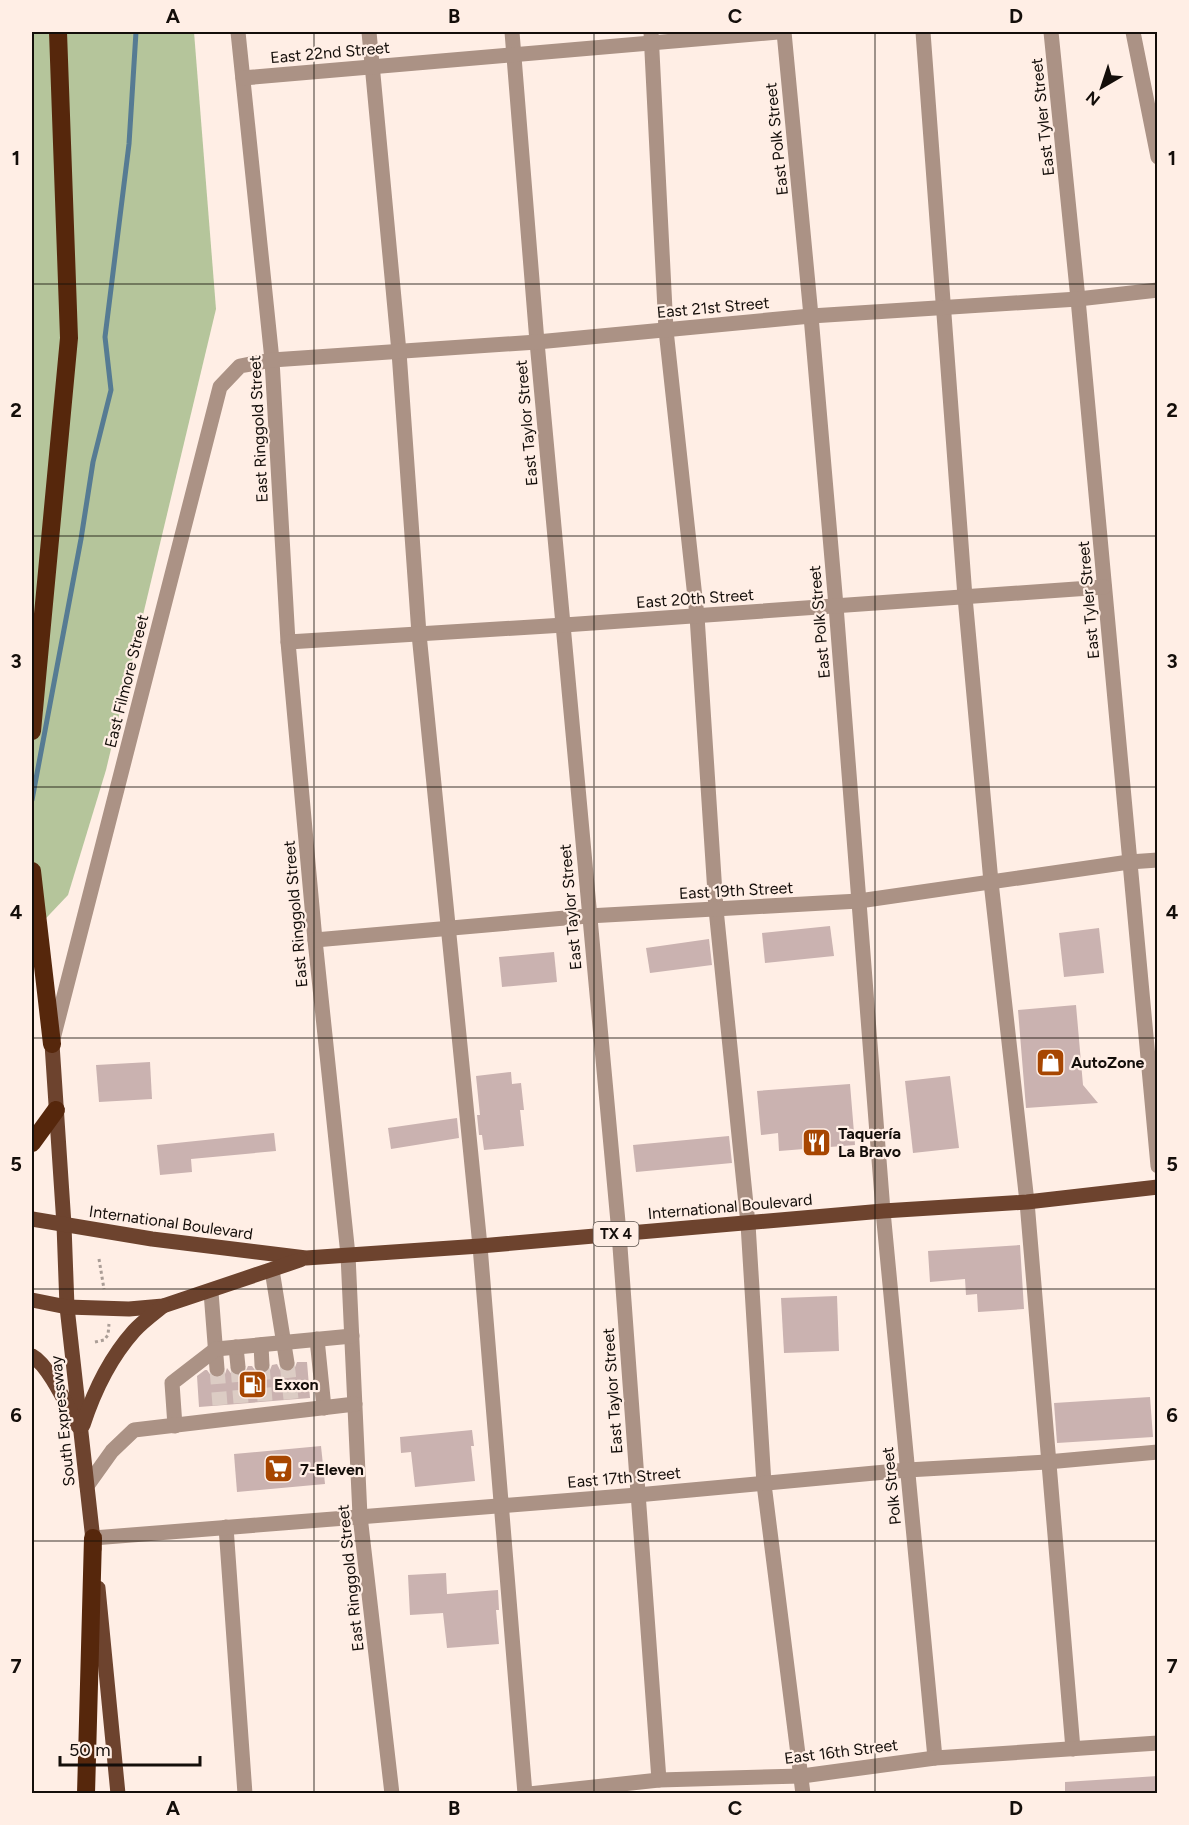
<svg xmlns="http://www.w3.org/2000/svg" width="1189" height="1825" font-family="Figtree,sans-serif">
  <style>
    .green { fill: #b5c59b }
    .lines { fill: none; stroke-linecap: round; stroke-linejoin: round }
    .stream { stroke: #567b93; stroke-width: 5 }
    .building { fill: #cab2b0 }
    .minor-tunnel { stroke: #dcccc4; stroke-width: 15; stroke-dasharray: 15 8; stroke-linecap: butt }
    .path { stroke: #aa9d96; stroke-width: 3; stroke-dasharray: 3 3; stroke-linecap: butt }
    .minor { stroke: #ab9285; stroke-width: 15 }
    .major { stroke: #6d432e; stroke-width: 15 }
    .highway { stroke: #56270c; stroke-width: 18 }
    .grid { fill: none; stroke: #140e0a; stroke-width: 1.5; stroke-opacity: 0.55 }
    .labels { text-anchor: middle; stroke-width: 4.5; stroke-linejoin: round; paint-order: stroke }
    .shield { fill: #ffeee5; stroke: #5a514c; stroke-width: 1.5 }
    .shield-label { font-size: 15px; font-weight: bold; fill: #140e0a }
    .street-label { font-size: 16px; fill: #140e0a; stroke: #ffeee5 }
    .poi-label { font-size: 16px; font-weight: bold; fill: #140e0a; stroke: #ffeee5; text-anchor: start }
    .neatline { fill: none; stroke: #140e0a; stroke-width: 2 }
    .grid-label { font-size: 20px; text-anchor: middle; font-weight: bold; fill: #140e0a }
  </style>
  <rect width="100%" height="100%" fill="#ffeee5"/>
  <!-- green -->
  <path class="green" d="M32,32H194L216,309L106,770L68,895L32,933Z"/>
  <g class="lines">
    <!-- stream -->
    <path class="stream" d="M32,800L81,539L93,462L111,390L105,337L129,144L136,32"/>
  </g>
  <!-- building -->
  <g class="building">
    <path d="M830,926L834,956L765,963L762,933Z"/>
    <path d="M1099,928L1104,973L1064,977L1059,933Z"/>
    <path d="M709,939L712,965L650,973L646,948Z"/>
    <path d="M554,952L557,982L502,987L499,957Z"/>
    <path d="M1076,1005L1083,1085L1098,1103L1026,1108L1018,1010Z"/>
    <path d="M150,1062L152,1099L99,1102L96,1065Z"/>
    <path d="M511,1072L512,1084L521,1083L524,1110H520L524,1146L484,1150L482,1135H479L477,1115H480L476,1076Z"/>
    <path d="M950,1076L959,1148L913,1153L905,1081Z"/>
    <path d="M850,1084L855,1145L779,1151L778,1133L761,1135L757,1091Z"/>
    <path d="M457,1118L459,1138L391,1149L388,1128Z"/>
    <path d="M274,1133L276,1151L191,1159L192,1172L160,1175L157,1145Z"/>
    <path d="M729,1136L732,1163L636,1172L633,1145Z"/>
    <path d="M1020,1245L1024,1309L978,1312L977,1294L966,1295L965,1279L930,1282L928,1251Z"/>
    <path d="M837,1296L839,1351L784,1353L781,1298Z"/>
    <path d="M297,1362H307L310,1398L199,1407L197,1376L205,1370H207L212,1377L218,1379L225,1374L227,1368L233,1376L238,1377L244,1375L248,1366H252L257,1373L263,1375L270,1370L272,1365L277,1364L280,1370L288,1373L294,1370Z"/>
    <path d="M1150,1397L1153,1437L1057,1443L1054,1403Z"/>
    <path d="M472,1430L474,1446H471L475,1481L415,1487L411,1452L401,1453L400,1437Z"/>
    <path d="M321,1446L325,1484L237,1492L234,1454Z"/>
    <path d="M446,1573L447,1594L498,1590L499,1610H496L499,1644L447,1648L443,1613L410,1615L408,1575Z"/>
    <path d="M1158,1776V1794H1065V1782Z"/>
  </g>
  <g class="lines">
    <!-- minor-tunnel -->
    <g class="minor-tunnel">
      <path d="M287,1363L291,1399"/>
      <path d="M262,1365L265,1401"/>
      <path d="M238,1367L241,1403"/>
      <path d="M217,1369L220,1405"/>
    </g>
    <!-- path -->
    <g class="path">
      <path d="M99,1259L104,1289"/>
      <path d="M95,1342L104,1340L108,1335L109,1324"/>
    </g>
    <!-- minor -->
    <g class="minor">
      <path d="M238,32L272,360L288,642L315,940L348,1255L360,1516L392,1794"/>
      <path d="M369,32L399,352L419,634L480,1246L525,1794"/>
      <path d="M512,32L537,342L619,1233L659,1780"/>
      <path d="M651,32L666,330L697,616L716,909L748,1224L764,1484L803,1794"/>
      <path d="M784,32L811,316L836,606L883,1211L935,1758"/>
      <path d="M923,32L965,597L991,882L1027,1202L1073,1749"/>
      <path d="M1051,32L1078,299L1158,1166"/>
      <path d="M1133,32L1158,157"/>
      <path d="M243,78L778,32"/>
      <path d="M288,642L564,625L1104,587"/>
      <path d="M315,940L588,916L859,901L1129,862L1158,860"/>
      <path d="M53,1039L220,387L240,366L272,360L537,342L811,316L1078,299L1158,290"/>
      <path d="M272,1270L287,1363"/>
      <path d="M211,1292L217,1369"/>
      <path d="M317,1339L324,1408"/>
      <path d="M261,1345L262,1365"/>
      <path d="M236,1347L238,1367"/>
      <path d="M175,1426L172,1383L216,1349L352,1336"/>
      <path d="M87,1486L112,1451L134,1430L355,1404"/>
      <path d="M226,1527L245,1794"/>
      <path d="M93,1538L637,1495L907,1470L1047,1462L1158,1452"/>
      <path d="M529,1794L659,1780L802,1776L935,1758L1158,1743"/>
    </g>
    <!-- major -->
    <g class="major">
      <path d="M52,1044L64,1225L67,1307L94,1549"/>
      <path d="M32,1219L152,1239L306,1258L480,1246L883,1211L1027,1202L1158,1187"/>
      <path d="M32,1300L67,1307L129,1309L163,1306L300,1260"/>
      <path d="M32,1356C49,1365 68,1408 78,1426"/>
      <path d="M83,1425C94,1391 110,1358 134,1331C142,1322 153,1314 163,1306"/>
      <path d="M98,1588L118,1794"/>
    </g>
    <!-- highway -->
    <g class="highway">
      <path d="M32,731L69,338L58,32"/>
      <path d="M32,871L52,1044"/>
      <path d="M32,1143L56,1110"/>
      <path d="M86,1794L93,1538"/>
    </g>
  </g>
  <!-- grid -->
  <path class="grid" d="M314,32V1794M594,32V1794M875,32V1794M32,284H1158M32,536H1158M32,787H1158M32,1038H1158M32,1289H1158M32,1541H1158"/>
  <!-- icons -->
  <defs>
    <symbol id="shop-square" viewBox="-11 -11 22 22"><rect x="-9" y="-9" width="18" height="18" rx="4" fill="#a74601" stroke="#ffeee5"/><path d="M-5-2.5h2.3a2.7 3.5 0 0 1 5.4 0H5L5.5 6h-11ZM-1.5-2.5h3a1.5 2.3 0 0 0-3 0Z" fill="#fff"/></symbol>
    <symbol id="restaurant-square" viewBox="-11 -11 22 22"><rect x="-9" y="-9" width="18" height="18" rx="4" fill="#a74601" stroke="#ffeee5"/><path d="M-5-6h1v4h1v-4h1v4h1v-4h1v5L-1.5 .5V6h-2V.5L-5-1ZM5-6V6H3V1.5H1.5Q1.5-4 5-6Z" fill="#fff"/></symbol>
    <symbol id="fuel-square" viewBox="-11 -11 22 22"><rect x="-9" y="-9" width="18" height="18" rx="4" fill="#a74601" stroke="#ffeee5"/><path d="M-5.5-6h7V0h2V4h1.3V-2.5L3-4.5l.8-.8L6-3V5H2.5V1h-1V6h-7ZM-4.2-4.7v3.2H.2V-4.7Z" fill="#fff"/></symbol>
    <symbol id="supermarket-square" viewBox="-11 -11 22 22"><rect x="-9" y="-9" width="18" height="18" rx="4" fill="#a74601" stroke="#ffeee5"/><path d="M-6-5.5h2.5l.6 2H6L4.5 2H-2.5L-4.4-4H-6ZM-1.5 3.2a1.3 1.3 0 1 0 .1 0ZM3 3.2a1.3 1.3 0 1 0 .1 0Z" fill="#fff"/></symbol>
  </defs>
  <g fill-rule="evenodd">
    <use href="#shop-square" x="1034" y="1046" width="33" height="33"/>
    <use href="#restaurant-square" x="800" y="1126" width="33" height="33"/>
    <use href="#fuel-square" x="236" y="1368" width="33" height="33"/>
    <use href="#supermarket-square" x="262" y="1452" width="33" height="33"/>
  </g>
  <g class="labels">
    <!-- shield labels -->
    <rect class="shield" x="593.5" y="1222" width="45" height="24" rx="4.5"/>
    <g class="shield-label">
      <text x="616" y="1239">TX 4</text>
    </g>
    <!-- street labels -->
    <g class="street-label">
      <text transform="translate(330 52) rotate(-5)" y="6">East 22nd Street</text>
      <text transform="translate(1042 117) rotate(-96)" y="6">East Tyler Street</text>
      <text transform="translate(776 139) rotate(-96)" y="6">East Polk Street</text>
      <text transform="translate(713 307) rotate(-5)" y="6">East 21st Street</text>
      <text transform="translate(526 423) rotate(-95)" y="6">East Taylor Street</text>
      <text transform="translate(258 429) rotate(-93)" y="6">East Ringgold Street</text>
      <text transform="translate(695 598) rotate(-4)" y="6">East 20th Street</text>
      <text transform="translate(1088 600) rotate(-95)" y="6">East Tyler Street</text>
      <text transform="translate(819 622) rotate(-95)" y="6">East Polk Street</text>
      <text transform="translate(126 681) rotate(-76)" y="6">East Filmore Street</text>
      <text transform="translate(736 890) rotate(-3)" y="6">East 19th Street</text>
      <text transform="translate(570 907) rotate(-95)" y="6">East Taylor Street</text>
      <text transform="translate(295 914) rotate(-95)" y="6">East Ringgold Street</text>
      <text transform="translate(730 1206) rotate(-5)" y="6">International Boulevard</text>
      <text transform="translate(171 1222) rotate(8)" y="6">International Boulevard</text>
      <text transform="translate(612 1391) rotate(-94)" y="6">East Taylor Street</text>
      <text transform="translate(62 1421) rotate(-96)" y="6">South Expressway</text>
      <text transform="translate(624 1477) rotate(-5)" y="6">East 17th Street</text>
      <text transform="translate(891 1486) rotate(-96)" y="6">Polk Street</text>
      <text transform="translate(350 1578) rotate(-96)" y="6">East Ringgold Street</text>
      <text transform="translate(841 1751) rotate(-7)" y="6">East 16th Street</text>
    </g>
    <!-- poi labels -->
    <g class="poi-label">
      <text x="1071" y="1068">AutoZone</text>
      <text x="838" y="1139">Taquería<tspan x="838" dy="18">La Bravo</tspan></text>
      <text x="274" y="1390">Exxon</text>
      <text x="300" y="1475">7-Eleven</text>
    </g>
  </g>
  <!-- border -->
  <rect width="1189" height="1825" fill="none" stroke="#ffeee5" stroke-width="66"/>
  <!-- north arrow -->
  <g transform="translate(1102 87) rotate(219)" stroke="#ffeee5" stroke-width="4.5" paint-order="stroke">
  <path d="M0-4.5L10 22L0 15L-10 22Z" fill="#140e0a"/>
  <text y="-9" font-size="16" font-weight="bold" text-anchor="middle" fill="#140e0a">N</text>
  </g>
  <!-- scale -->
  <path d="M60 1756v9h140v-9" fill="none" stroke="#140e0a" stroke-width="3"/>
  <text x="69" y="1756" font-size="18" fill="#140e0a" stroke="#ffeee5" stroke-width="4.5" paint-order="stroke">50 m</text>
  <rect x="33" y="33" width="1123" height="1759" class="neatline"/>
  <g class="grid-label">
    <text x="173" y="23">A</text>
    <text x="454" y="23">B</text>
    <text x="735" y="23">C</text>
    <text x="1016" y="23">D</text>
    <text x="16" y="165">1</text>
    <text x="1172" y="165">1</text>
    <text x="16" y="417">2</text>
    <text x="1172" y="417">2</text>
    <text x="16" y="668">3</text>
    <text x="1172" y="668">3</text>
    <text x="16" y="919">4</text>
    <text x="1172" y="919">4</text>
    <text x="16" y="1171">5</text>
    <text x="1172" y="1171">5</text>
    <text x="16" y="1422">6</text>
    <text x="1172" y="1422">6</text>
    <text x="16" y="1673">7</text>
    <text x="1172" y="1673">7</text>
    <text x="173" y="1815">A</text>
    <text x="454" y="1815">B</text>
    <text x="735" y="1815">C</text>
    <text x="1016" y="1815">D</text>
  </g>
</svg>
